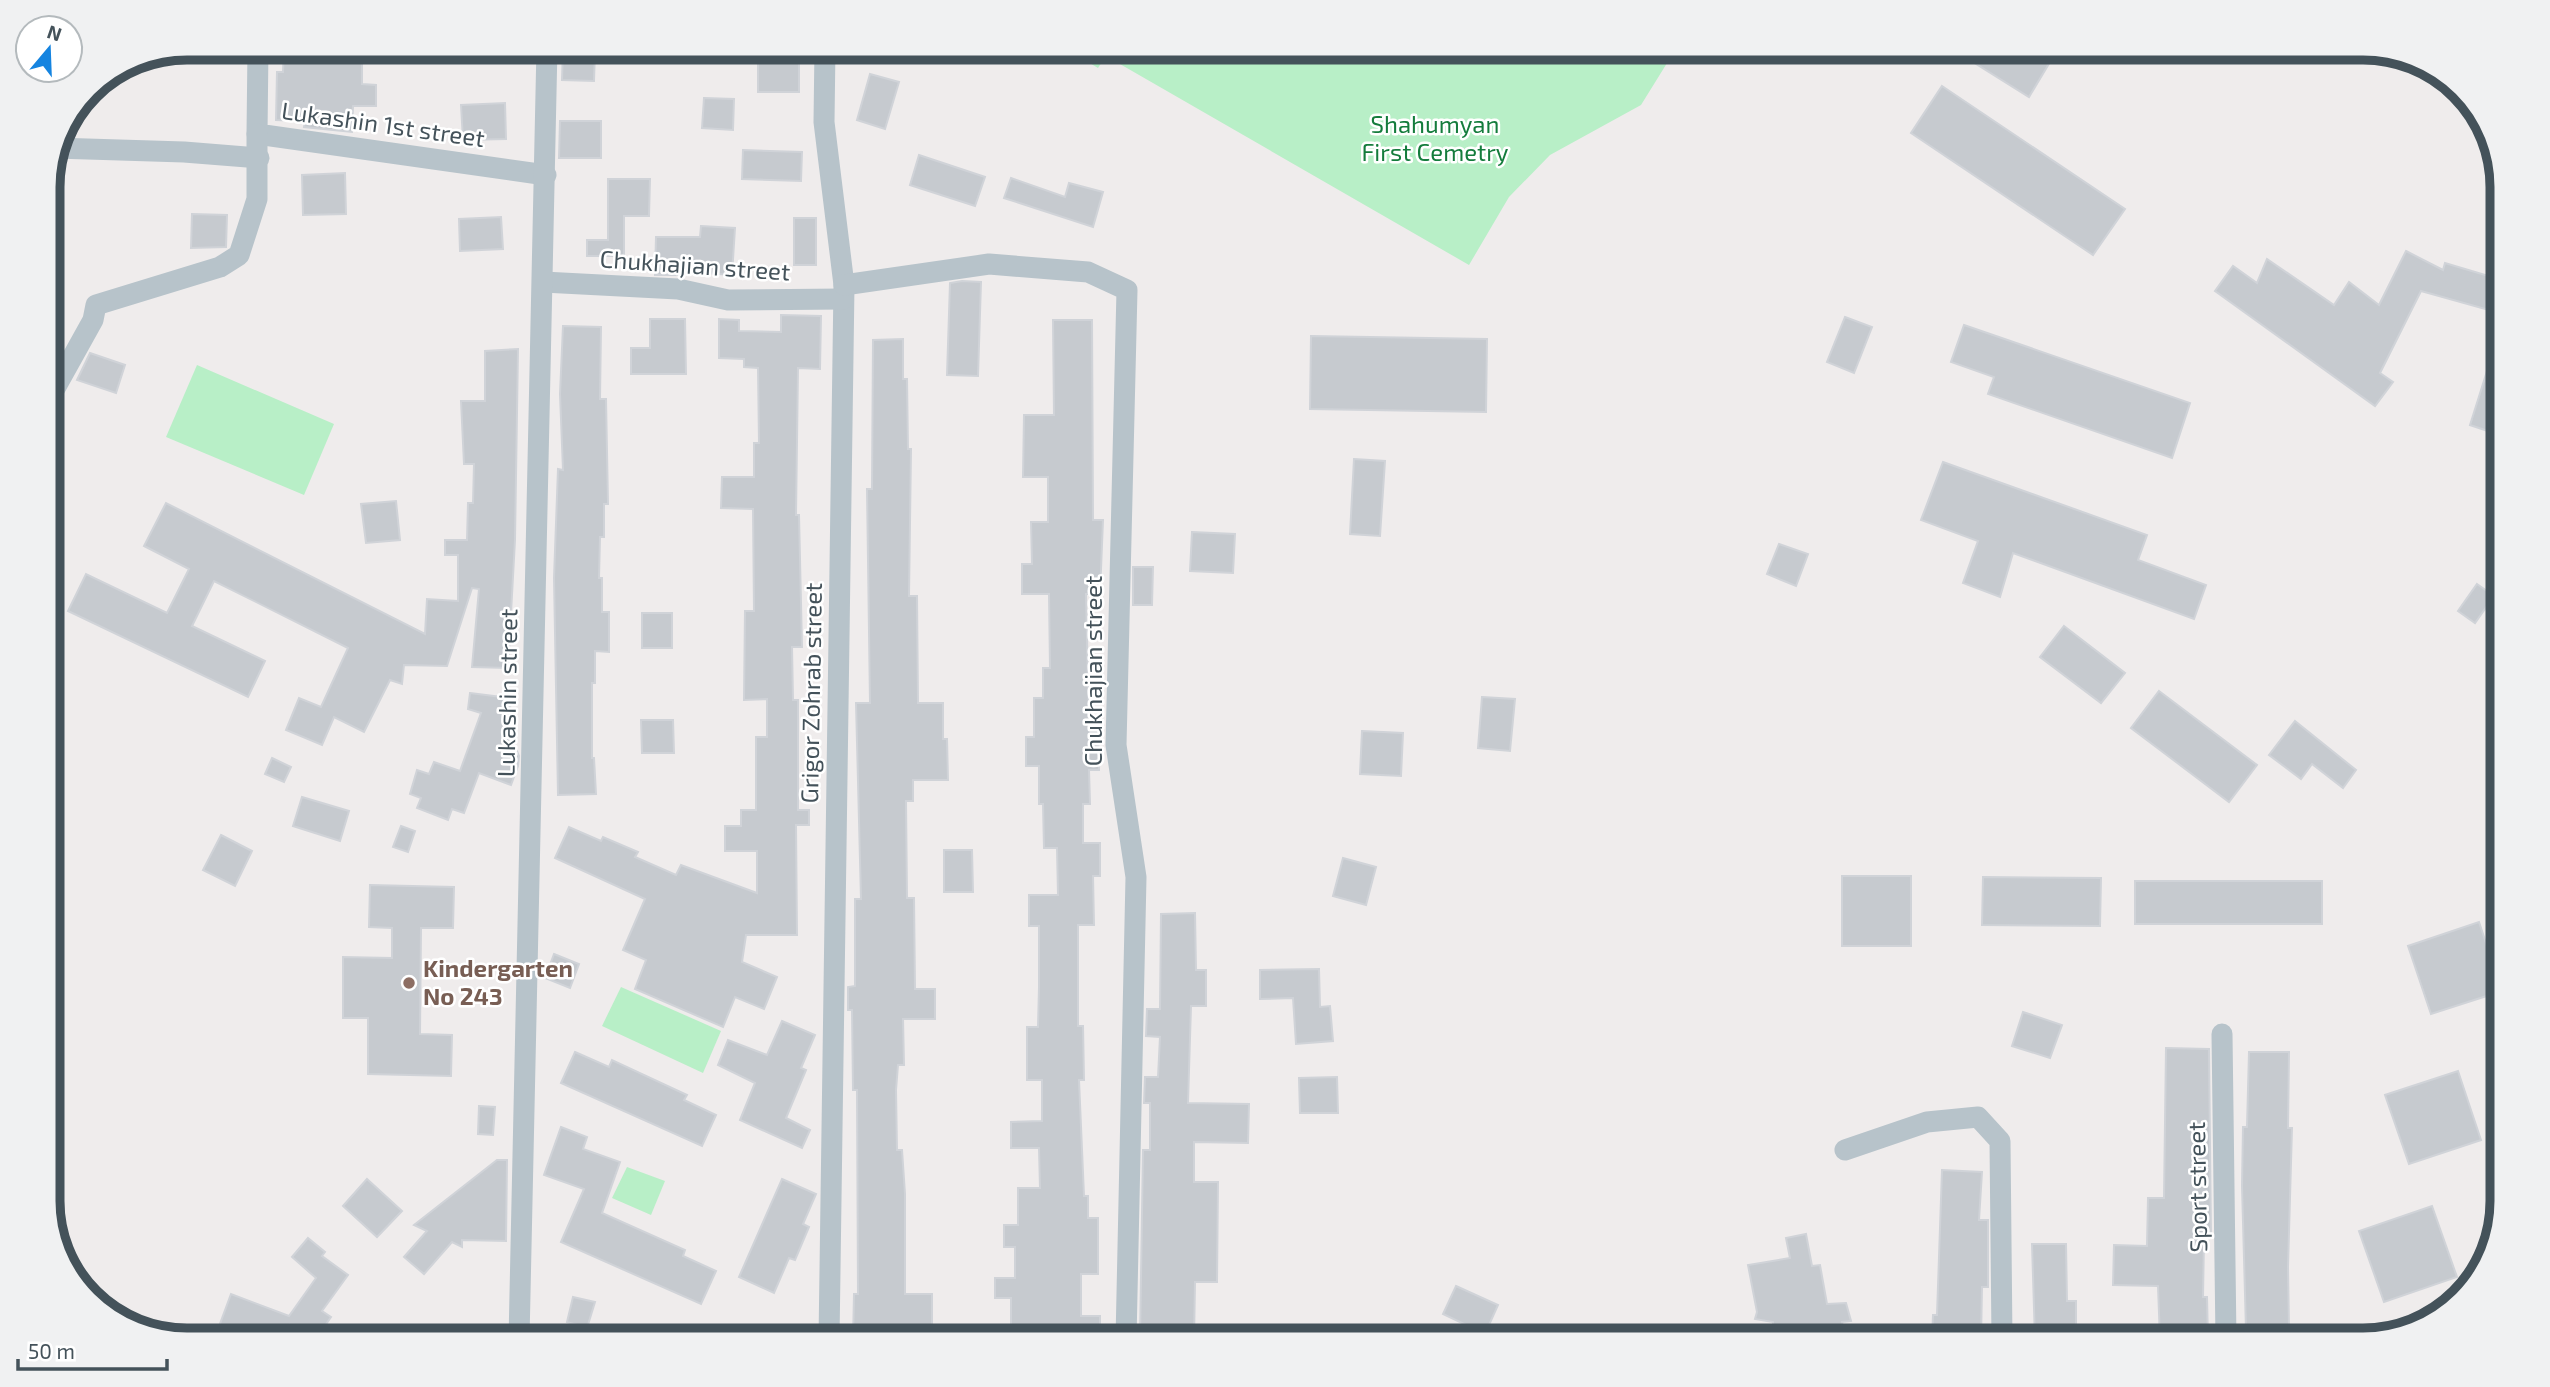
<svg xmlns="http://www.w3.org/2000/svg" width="2550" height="1387" font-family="'Exo 2',sans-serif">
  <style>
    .green { fill: #b8efc7 }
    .building { fill: #c6cacf; stroke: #d0d3d8; stroke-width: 2 }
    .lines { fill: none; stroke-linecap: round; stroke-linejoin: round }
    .street { stroke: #b7c3ca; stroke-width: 21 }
    .education-dot { fill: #8d6e63; stroke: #fff; stroke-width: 2.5 }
    .labels { text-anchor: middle; stroke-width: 5; stroke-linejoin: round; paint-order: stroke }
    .street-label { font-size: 24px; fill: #44525a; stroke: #fff }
    .park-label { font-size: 24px; fill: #147c3c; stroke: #fff }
    .education-label { font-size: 24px; font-weight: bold; fill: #785e54; stroke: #fff; text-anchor: start }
    .rim { fill: none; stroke: #44525a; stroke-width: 9 }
  </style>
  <rect width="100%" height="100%" fill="#efecec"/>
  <!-- green -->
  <g class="green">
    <path d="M1063,47H1677L1641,105L1550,155L1509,197L1469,265L1106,56L1098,68Z"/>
    <path d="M197,365L334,424L304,495L166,437Z"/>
    <path d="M621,987L721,1031L703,1073L602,1026Z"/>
    <path d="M627,1167L665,1181L651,1215L612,1198Z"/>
  </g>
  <!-- building -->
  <g class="building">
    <path d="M284,47H362V84L376,85V106H353L352,132L304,127L305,121L276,120L277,72H283Z"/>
    <path d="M1949,47H2059L2029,97Z"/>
    <path d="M563,49L595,51L594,81L562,80Z"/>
    <rect x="758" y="57" width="41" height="35"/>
    <path d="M870,74L899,82L885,129L857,120Z"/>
    <path d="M1942,86L2125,209L2093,255L1911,133Z"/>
    <path d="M704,98L734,99L733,130L702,128Z"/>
    <path d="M505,103L506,139L463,140L461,105Z"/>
    <path d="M560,121H601V158H559Z"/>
    <path d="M743,150L802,152L801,181L742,179Z"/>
    <path d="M919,155L985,177L975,206L910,185Z"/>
    <path d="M345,173L346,214L303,215L302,175Z"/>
    <path d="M1011,178L1065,197L1069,183L1103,192L1093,227L1004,198Z"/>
    <path d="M608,179H650L649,216H624V256H587V240H608Z"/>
    <path d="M192,214L227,215L226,247L191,248Z"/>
    <path d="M501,217L503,249L460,251L459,219Z"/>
    <rect x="794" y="218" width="22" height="47"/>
    <path d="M701,226L735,228L732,275L689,272V275H655L656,237H700Z"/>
    <path d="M2406,251L2443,270L2445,263L2502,280L2503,314L2421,291L2380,373L2393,382L2375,406L2215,291L2233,266L2257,283L2267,259L2334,305L2349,282L2379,305Z"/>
    <path d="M962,281L981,282L978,376L947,375L950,283Z"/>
    <path d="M781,315L821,316L820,369L798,368L796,515H799L802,647H792L793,700H798V810H809V825H796L797,935H746L742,962L777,977L764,1009L735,997L723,1027L635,989L646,960L623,950L645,899L555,858L569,827L601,841L603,837L638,852L635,857L676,875L681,865L757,893V851H725V826H741V810H756V737H767V699L744,700L745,611H754L753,509L721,508L722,477H754V443H759L758,368L744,367V359L719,358V319L739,320V331L781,332Z"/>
    <path d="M1845,317L1872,327L1854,373L1827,362Z"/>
    <path d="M650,319H685L686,374H631V348H650Z"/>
    <path d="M1053,320H1092L1093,520H1103L1100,594H1086L1089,724H1098L1099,770H1089L1090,804H1083V843H1100V876H1093L1094,925H1078V1026H1083L1084,1080H1079L1084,1196H1088V1218H1098V1274H1081V1316H1100V1340H1011V1298H995V1278H1015V1247H1004V1225H1018V1188H1040L1039,1148H1011V1122L1042,1121V1080H1027V1027H1038L1039,987V926H1029V895H1058L1057,848H1044L1043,804H1039V766H1026V737H1034V698H1043V668H1050L1049,594H1022V564H1032L1031,522H1048V477H1023L1024,415H1054Z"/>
    <path d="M1964,325L2190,403L2172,458L1988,394L1994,377L1951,362Z"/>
    <path d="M563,326L601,327L600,399H606L608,504H604V537H600L599,578H602V612H609V652L595,651V683H592V758H594L596,794L558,795L554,578L558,469L563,470L560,394Z"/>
    <path d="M2499,333L2503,334V436L2470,425Z"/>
    <path d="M1311,336L1487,339L1486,412L1310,409Z"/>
    <path d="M903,339V379H907L908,449H911L909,596H917L918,703H943V739H947L948,780H913V801H906L907,898H914L915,989H935V1019H903L904,1065H898L896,1090L897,1150H902L905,1194V1294H932V1327L890,1326L889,1340H853L854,1294H858L857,1090H853L852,1010H848V987L855,986V899H861L856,703H870L867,489H872L873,340Z"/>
    <path d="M518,349L515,540L508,668L472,667L479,589L472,588L447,666L404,665L402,684L390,680L364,732L334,717L322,745L286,730L299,698L321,707L348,648L214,581L192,626L265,661L248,697L68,611L86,574L167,613L189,569L144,546L166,503L425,634L427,599L458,601V555H445V540H467L468,503H473L474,464H464L461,401H485V351Z"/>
    <path d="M90,353L125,365L116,393L77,380Z"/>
    <path d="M1354,459L1385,461L1380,536L1350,534Z"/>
    <path d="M1943,462L2147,535L2138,560L2206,585L2194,619L2013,553L2000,597L1963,583L1978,541L1921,520Z"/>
    <path d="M396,501L400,540L366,543L361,504Z"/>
    <path d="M1192,532L1235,534L1233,573L1190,571Z"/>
    <path d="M1779,544L1808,554L1796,586L1767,574Z"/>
    <path d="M1133,567H1153L1152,605H1133Z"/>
    <path d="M2477,584L2494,596L2475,623L2458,611Z"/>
    <rect x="642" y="613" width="30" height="35"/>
    <path d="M2064,626L2125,673L2101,703L2040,657Z"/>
    <path d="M2159,691L2257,765L2229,802L2131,728Z"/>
    <path d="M470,693L510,698L511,737L519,756L518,766L511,785L479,773L464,813L452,809L448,820L417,808L421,798L410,794L417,770L429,774L434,762L460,771L481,713L468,709Z"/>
    <path d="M1482,697L1515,699L1510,751L1478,748Z"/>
    <path d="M641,720H673L674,753H642Z"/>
    <path d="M2295,721L2356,770L2343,788L2312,764L2301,779L2269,755Z"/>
    <path d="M1362,731L1403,733L1401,776L1360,774Z"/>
    <path d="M272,758L291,767L284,782L265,774Z"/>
    <path d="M302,797L349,811L340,841L293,826Z"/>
    <path d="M401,826L415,831L408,852L393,847Z"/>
    <path d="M221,835L252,851L235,886L203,870Z"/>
    <path d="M944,850H972L973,892H944Z"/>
    <path d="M1343,858L1376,867L1366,905L1333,896Z"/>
    <rect x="1842" y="876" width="69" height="70"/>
    <path d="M1983,877L2101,878L2100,926L1982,925Z"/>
    <rect x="2135" y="881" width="187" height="43"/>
    <path d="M370,885L454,887L453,928H421L420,1034L452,1035L451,1076L368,1074V1018H343V957L392,958V928L369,927Z"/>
    <path d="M1195,913L1196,970H1206V1006H1191L1188,1103L1249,1104L1248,1143L1194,1142V1182H1218L1217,1282H1195L1194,1340H1140L1143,1150H1150V1103H1144L1145,1077H1158L1160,1037L1146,1036L1147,1009H1160L1161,914Z"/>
    <path d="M2479,922L2502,991L2431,1014L2408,946Z"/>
    <path d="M554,954L579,964L570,988L545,978Z"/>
    <path d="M1319,969L1320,1007L1330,1006L1333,1041L1296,1044L1293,998L1260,999V970Z"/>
    <path d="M2023,1012L2062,1025L2050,1058L2012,1046Z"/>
    <path d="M782,1021L815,1035L801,1068L806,1070L786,1118L810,1130L802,1148L740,1120L755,1083L718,1065L728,1040L767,1055Z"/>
    <path d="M2166,1048L2209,1049L2211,1238H2204L2203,1297H2207L2208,1340H2160L2158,1286L2113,1285L2114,1245L2147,1246L2148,1198H2164Z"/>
    <path d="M575,1052L609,1067L612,1060L687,1095L684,1100L716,1115L702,1146L561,1083Z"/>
    <path d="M2249,1052H2289L2288,1128H2292L2288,1267L2289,1328H2286V1340H2249V1330H2246L2242,1186L2243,1127H2247Z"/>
    <path d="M2458,1071L2481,1140L2409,1164L2385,1095Z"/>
    <path d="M1337,1077L1338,1113H1300L1299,1078Z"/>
    <path d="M479,1106L495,1107L493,1135L478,1134Z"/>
    <path d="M561,1127L587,1137L583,1149L620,1162L602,1213L685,1250L683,1256L716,1271L701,1304L561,1242L584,1189L544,1175Z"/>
    <path d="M497,1160H507L506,1241L462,1240V1247L452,1242L424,1274L404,1257L427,1231L414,1225Z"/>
    <path d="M1942,1170L1982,1172L1979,1220H1988V1287H1982L1981,1340H1932L1933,1315H1937Z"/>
    <path d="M367,1179L402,1211L377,1237L343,1206Z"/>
    <path d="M782,1179L816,1194L803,1224L809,1227L795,1260L789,1258L774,1293L739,1277Z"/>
    <path d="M2432,1206L2457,1277L2384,1302L2359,1231Z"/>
    <path d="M1806,1234L1812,1266L1820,1265L1827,1304L1846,1303L1851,1321L1842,1322L1843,1328L1821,1326V1340H1773V1322L1755,1319L1757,1312L1748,1265L1790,1258L1786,1238Z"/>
    <path d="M308,1238L325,1252L322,1256L348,1275L322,1311L331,1317L315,1340H310L290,1325L285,1340H214L231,1294L289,1316L316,1278L292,1257Z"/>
    <path d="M2032,1244H2066L2067,1301H2076V1340H2035Z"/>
    <path d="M1456,1286L1498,1305L1485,1334L1443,1314Z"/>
    <path d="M573,1297L595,1302L587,1328L567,1322Z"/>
  </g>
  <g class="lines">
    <!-- street -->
    <g class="street">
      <path d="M258,47L257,134L546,175"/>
      <path d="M825,47L824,122L844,285L829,1340"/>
      <path d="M55,148L184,152L259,158"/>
      <path d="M543,282L678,289L728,300L843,299"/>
      <path d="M844,285L989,264L1088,272L1127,290L1116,745L1136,877L1126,1340"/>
      <path d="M48,401L93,320L96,305L220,267L239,255L257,199V134"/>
      <path d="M48,851L49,852"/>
      <path d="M2222,1034L2226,1340"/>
      <path d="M1845,1150L1927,1122L1978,1117L2000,1141L2002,1340"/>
      <path d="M519,1340L547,47"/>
      <path d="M1759,1340V1338"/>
    </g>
  </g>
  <!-- markers -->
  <circle class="education-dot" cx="409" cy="983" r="7"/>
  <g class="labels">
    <!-- street labels -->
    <g class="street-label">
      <text transform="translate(383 125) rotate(8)" y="8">Lukashin 1st street</text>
      <text transform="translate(695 266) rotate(4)" y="8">Chukhajian street</text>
      <text transform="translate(1094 671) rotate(-90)" y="8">Chukhajian street</text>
      <text transform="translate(508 693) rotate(-89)" y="8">Lukashin street</text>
      <text transform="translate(812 693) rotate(-89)" y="8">Grigor Zohrab street</text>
      <text transform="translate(2198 1187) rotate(-91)" y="8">Sport street</text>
    </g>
    <!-- park labels -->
    <g class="park-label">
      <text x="1435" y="133">Shahumyan<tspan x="1435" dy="28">First Cemetry</tspan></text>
    </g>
    <!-- education labels -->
    <g class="education-label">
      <text x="423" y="977">Kindergarten<tspan x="423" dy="28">No 243</tspan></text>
    </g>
  </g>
  <!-- crop -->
  <path d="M0 0H2550V1387H0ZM187 60H2363A127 127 0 0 1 2490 187V1201A127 127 0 0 1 2363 1328H187A127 127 0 0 1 60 1201V187A127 127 0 0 1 187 60Z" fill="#f0f1f2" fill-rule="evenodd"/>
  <path class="rim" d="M187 60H2363A127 127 0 0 1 2490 187V1201A127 127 0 0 1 2363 1328H187A127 127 0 0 1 60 1201V187A127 127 0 0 1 187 60Z"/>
  <!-- north arrow -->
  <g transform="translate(49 49) rotate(19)"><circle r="33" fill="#ffffff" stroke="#b4babd" stroke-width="2"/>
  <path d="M0-5L12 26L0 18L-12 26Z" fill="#1584e0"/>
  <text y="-10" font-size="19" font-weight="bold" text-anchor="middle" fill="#44525a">N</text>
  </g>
  <!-- scale -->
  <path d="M18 1359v10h149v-10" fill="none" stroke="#44525a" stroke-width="3.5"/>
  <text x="28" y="1359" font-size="21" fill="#44525a" stroke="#ffffff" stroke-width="5" paint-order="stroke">50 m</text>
</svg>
